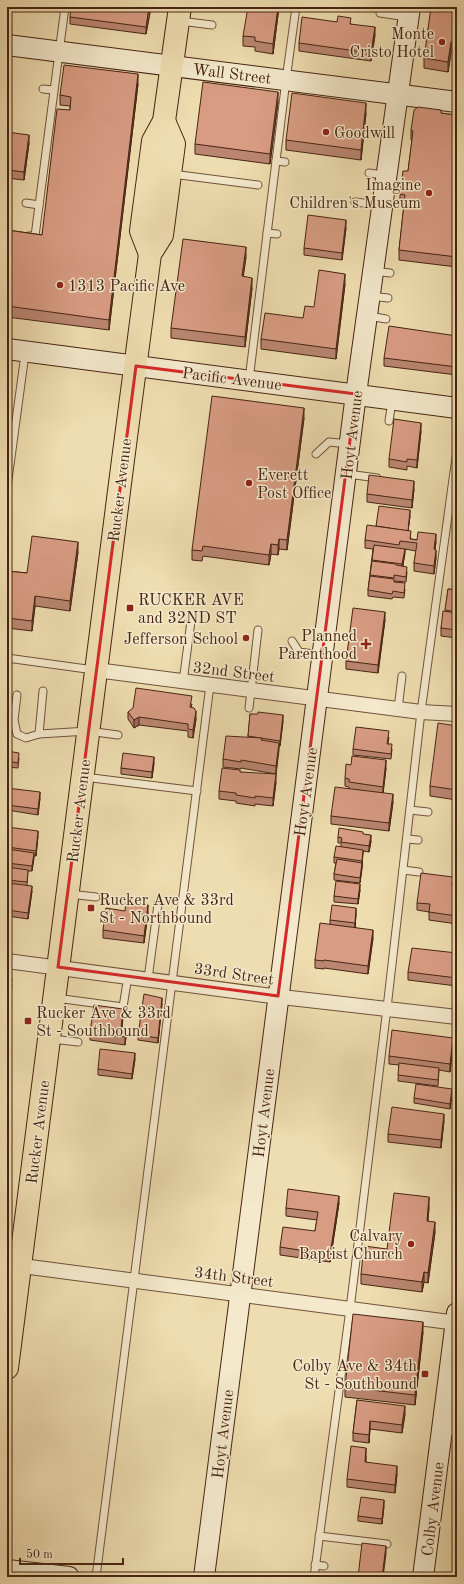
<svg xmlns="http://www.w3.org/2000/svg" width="464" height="1584" font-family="'Old Standard TT',serif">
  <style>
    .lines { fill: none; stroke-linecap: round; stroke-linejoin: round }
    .lane-casing { stroke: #71523a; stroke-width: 9 }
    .street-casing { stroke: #71523a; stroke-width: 16 }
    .secondary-casing { stroke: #472413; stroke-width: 22 }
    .primary-casing { stroke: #472413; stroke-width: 24 }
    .lane { stroke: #f4e9cc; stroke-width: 7 }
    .street { stroke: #f4e9cc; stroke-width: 14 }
    .secondary { stroke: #f4e9cc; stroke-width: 20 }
    .primary { stroke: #eeddb0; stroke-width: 22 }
    .wall { fill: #ba8671; stroke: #472413 }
    .shaded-wall { fill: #976d5c; stroke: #472413 }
    .building { fill: #d89c83; stroke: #472413 }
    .marked { fill: none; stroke: #d62828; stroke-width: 3; stroke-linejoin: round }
    .poi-dot { fill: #8f2418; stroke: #f4e9cc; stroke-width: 1.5 }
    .labels { text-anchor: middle; stroke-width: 3; stroke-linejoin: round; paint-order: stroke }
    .poi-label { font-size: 16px; fill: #472413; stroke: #f4e9cc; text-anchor: end }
    .street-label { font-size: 16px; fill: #472413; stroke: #f4e9cc }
  </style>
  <rect width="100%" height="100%" fill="#eeddb0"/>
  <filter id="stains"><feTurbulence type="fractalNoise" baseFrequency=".005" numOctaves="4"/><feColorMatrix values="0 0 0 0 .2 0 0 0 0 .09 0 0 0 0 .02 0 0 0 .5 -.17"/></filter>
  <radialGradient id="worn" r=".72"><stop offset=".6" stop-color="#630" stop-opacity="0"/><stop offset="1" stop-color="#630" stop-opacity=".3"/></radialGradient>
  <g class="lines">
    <defs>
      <g id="lane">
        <path d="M380,13L407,17"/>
        <path d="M180,21L212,25"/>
        <path d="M43,89L53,90"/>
        <path d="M276,161L285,162"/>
        <path d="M369,173L384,175"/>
        <path d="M172,174L258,185"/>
        <path d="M355,202L380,205"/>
        <path d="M26,203L39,205"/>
        <path d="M267,233L277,234"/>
        <path d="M29,236H35L65,7"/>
        <path d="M373,271L390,273"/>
        <path d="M370,296L388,298"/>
        <path d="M369,316L386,319"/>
        <path d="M249,380L286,80L296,7"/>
        <path d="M389,421L392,401"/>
        <path d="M316,454L329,442L349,444"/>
        <path d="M348,474L377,478"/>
        <path d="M7,487L25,354"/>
        <path d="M292,641L299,652L321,655"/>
        <path d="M7,658L94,670"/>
        <path d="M183,682L191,621"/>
        <path d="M43,691L39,734L88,731L118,735"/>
        <path d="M17,695L14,720L17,734L26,738L39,734"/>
        <path d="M249,708L258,630"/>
        <path d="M398,709L402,676"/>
        <path d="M84,777L197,791"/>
        <path d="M410,810L428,812"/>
        <path d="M407,839L418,840"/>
        <path d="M403,870L419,872"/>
        <path d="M69,894L96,897"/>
        <path d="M148,979L158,904"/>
        <path d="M56,998L123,1007L128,976"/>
        <path d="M52,1039L78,1042"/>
        <path d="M443,1430L457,1432"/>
        <path d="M319,1536L387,1544"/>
        <path d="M315,1565L324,1566"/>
        <path d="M96,1577L210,685"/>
        <path d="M314,1577L350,1309L387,1008L421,712L457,450"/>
      </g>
      <g id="street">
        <path d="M96,670L421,712L457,714"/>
        <path d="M7,961L264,995L457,1017"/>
        <path d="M7,1264L457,1323"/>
      </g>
      <g id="secondary">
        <path d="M7,45L457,102"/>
        <path d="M7,349L457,408"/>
        <path d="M7,1570L69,1577"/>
        <path d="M204,1577L356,394L410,7"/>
        <path d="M423,1577L457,1313"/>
      </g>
      <g id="primary">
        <path d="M150,254L141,231L153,141L164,121L180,7"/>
        <path d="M7,1368L123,460L150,254L162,235L174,144L164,121"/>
      </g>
    </defs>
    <!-- lane casing -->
    <use href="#lane" class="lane-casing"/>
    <!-- street casing -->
    <use href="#street" class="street-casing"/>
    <!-- secondary casing -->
    <use href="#secondary" class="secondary-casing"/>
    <!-- primary casing -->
    <use href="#primary" class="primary-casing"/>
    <!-- lane -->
    <use href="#lane" class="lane"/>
    <!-- street -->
    <use href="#street" class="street"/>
    <!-- secondary -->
    <use href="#secondary" class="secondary"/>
    <!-- primary -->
    <use href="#primary" class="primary"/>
  </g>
  <!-- wall -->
  <g class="wall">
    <path d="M151,7L146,34L70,24V17Z"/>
    <path d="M279,7L273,54L255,51V47L243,46V36Z"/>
    <path d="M456,7L455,21H457V53L451,52L448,72L424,68V58Z"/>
    <path d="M337,22L351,24L375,35L371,61L299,51V43Z"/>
    <path d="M138,84L109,330L7,317V230L42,235L70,110V106L60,105V95Z"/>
    <path d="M278,102L270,164L195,154V144Z"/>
    <path d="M457,112V267L399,260V250L404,205L400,204V194L408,171L412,141L411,140V130L441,113L455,115Z"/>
    <path d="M366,113L361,160L286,150V140Z"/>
    <path d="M7,132L29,143L24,180L7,178Z"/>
    <path d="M346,228L342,260L304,255V248Z"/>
    <path d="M246,257L243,276L252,288L245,347L171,338V328Z"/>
    <path d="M345,284L336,359L261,349V339L303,318L314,307Z"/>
    <path d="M457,336V375L384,366V358Z"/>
    <path d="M304,418L287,550L279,549L278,555L271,554L269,565L203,556L202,561L192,560V550Z"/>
    <path d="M421,431L417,468L407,466V470L389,467V459Z"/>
    <path d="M414,489L412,508L367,502V494Z"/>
    <path d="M410,516L408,531L411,539L436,542L435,549L436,558L434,574L414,571V563L416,551L405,549L403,566L407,572L406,582L394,581V582L405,589L404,598L393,597L392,599L368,596V590L373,549L365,548V540L376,526Z"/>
    <path d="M78,552L70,611L35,606L32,631L7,628V571L27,573Z"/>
    <path d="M448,589L457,590V638L441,636V628L445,612Z"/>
    <path d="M385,620L378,673L346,669V661Z"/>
    <path d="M192,704L191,708L196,719L193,738L188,737V731L139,725L134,728L128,719V712Z"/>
    <path d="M250,714L283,721L280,746H279L276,774L241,768V769L223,767V759L248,737Z"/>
    <path d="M457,726V800L430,796V786Z"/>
    <path d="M389,737L388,744L392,749L391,759L353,755V749Z"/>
    <path d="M7,751L19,758L18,768L7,767Z"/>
    <path d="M154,763L152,778L121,774V768Z"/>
    <path d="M386,768L383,793L393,802L389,831L331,824V816L349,788V787L345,786V778Z"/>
    <path d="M240,772L276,782L273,806L255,804V806L236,803V801L219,799V791Z"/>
    <path d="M7,788L40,798L38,815L7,810Z"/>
    <path d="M7,827L38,836L36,856H34L32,871H28L27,885L32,891L28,919L7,916Z"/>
    <path d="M363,834L371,841L369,852L363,851L362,868L360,883L334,880V874L336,863H334V857L341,847V843H338V837Z"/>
    <path d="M453,885L457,886V924L429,920V912L417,910V903Z"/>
    <path d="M360,890L358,904L334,902V896Z"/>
    <path d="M125,911L148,913L144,943L103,938V930Z"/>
    <path d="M356,914L355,927L373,938L368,974L324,968V969L315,968V960L330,924V920Z"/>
    <path d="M457,953V986L408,980V972Z"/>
    <path d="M7,979L12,985L10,1003H7Z"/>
    <path d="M162,1004L158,1043L138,1040V1035Z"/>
    <path d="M123,1017L122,1028L126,1037L125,1045L90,1040V1032Z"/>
    <path d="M453,1046L450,1072L439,1070L438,1086L398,1081L399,1065L389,1064V1056Z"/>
    <path d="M135,1059L132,1079L98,1075V1069Z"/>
    <path d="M452,1094L450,1109L414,1103V1098Z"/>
    <path d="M444,1121L441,1148L388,1142V1134Z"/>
    <path d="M339,1203L330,1262L280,1255V1247L315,1231L317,1220L286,1216V1208Z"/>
    <path d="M429,1207L428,1221L435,1232L428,1283L424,1282L422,1292L361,1284V1274L387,1249Z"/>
    <path d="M423,1332L415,1405L345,1397V1387Z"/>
    <path d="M357,1400L405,1414L402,1433L370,1429L369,1443L353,1441V1433Z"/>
    <path d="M366,1456V1462L397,1474L395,1493L347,1487V1479Z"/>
    <path d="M384,1506L382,1524L358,1521V1516Z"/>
  </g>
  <!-- shaded-wall -->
  <g class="shaded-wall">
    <path d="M149,7H151L146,34V27Z"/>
    <path d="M278,7H279L273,54V44Z"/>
    <path d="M455,7H456V11L453,31V21Z"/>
    <path d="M375,27V35L371,61V53Z"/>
    <path d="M451,42V52L448,72V62Z"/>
    <path d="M138,74V84L109,330V320Z"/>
    <path d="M278,92V102L270,164V154Z"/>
    <path d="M366,103V113L361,160V150Z"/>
    <path d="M29,135V143L24,180V172Z"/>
    <path d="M346,220V228L342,260V253Z"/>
    <path d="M246,247V257L242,286V276Z"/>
    <path d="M345,274V284L336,359V349Z"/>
    <path d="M252,278V288L245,347V337Z"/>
    <path d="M304,408V418L287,550V540Z"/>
    <path d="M421,423V431L417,468V460Z"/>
    <path d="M414,481V489L412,508V500Z"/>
    <path d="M410,510V516L407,539V533Z"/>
    <path d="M436,534V542L434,557V549Z"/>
    <path d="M279,539V549L278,555V545Z"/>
    <path d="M78,542V552L70,611V601Z"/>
    <path d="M271,544V554L269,565V555Z"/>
    <path d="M405,549V554L402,569V564Z"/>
    <path d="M436,550V558L434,574V566Z"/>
    <path d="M35,596V606L32,631V621Z"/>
    <path d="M385,612V620L378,673V665Z"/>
    <path d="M196,711V719L193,738V730Z"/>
    <path d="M283,715V721L280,746V741Z"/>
    <path d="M139,717V725L134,728V720Z"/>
    <path d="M279,743V750L276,774V766Z"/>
    <path d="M154,757V763L152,778V772Z"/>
    <path d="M386,760V768L383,794V787Z"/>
    <path d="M276,774V782L273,806V798Z"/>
    <path d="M40,792V798L38,815V809Z"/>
    <path d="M393,794V802L389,831V823Z"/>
    <path d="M38,831V836L36,856V851Z"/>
    <path d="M371,835V841L369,852V846Z"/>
    <path d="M363,850L362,868L360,883Z"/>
    <path d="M34,853V858L32,871V866Z"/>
    <path d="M360,884V890L358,904V899Z"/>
    <path d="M32,886V891L28,919V913Z"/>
    <path d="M148,905V913L144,943V936Z"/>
    <path d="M356,908V914L355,929V923Z"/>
    <path d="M373,930V938L368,974V966Z"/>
    <path d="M162,998V1004L158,1043V1038Z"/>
    <path d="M123,1009V1017L121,1036V1028Z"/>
    <path d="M126,1029V1037L125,1045V1037Z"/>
    <path d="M453,1038V1046L450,1072V1064Z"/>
    <path d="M135,1053V1059L132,1079V1074Z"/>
    <path d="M452,1089V1094L450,1109V1104Z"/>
    <path d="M444,1114V1121L441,1148V1140Z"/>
    <path d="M339,1196V1203L330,1262V1255Z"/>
    <path d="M429,1197V1207L427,1231V1221Z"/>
    <path d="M435,1222V1232L428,1283V1273Z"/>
    <path d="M424,1272V1282L422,1292V1282Z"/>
    <path d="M423,1322V1332L415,1405V1395Z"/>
    <path d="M405,1406V1414L402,1433V1425Z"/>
    <path d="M370,1421V1429L369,1443V1435Z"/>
    <path d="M366,1448V1456L365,1470V1462Z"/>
    <path d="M397,1466V1474L395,1493V1485Z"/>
    <path d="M384,1500V1506L382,1524V1519Z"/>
    <path d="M386,1546V1554L383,1577H382Z"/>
  </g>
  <!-- building -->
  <g class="building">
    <path d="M71,7H149L146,27L70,17Z"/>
    <path d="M248,7H278L273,44L255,41V37L243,36Z"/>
    <path d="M431,7H455L453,21H457V43L451,42L448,62L424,58Z"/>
    <path d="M338,16L351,18L350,24L375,27L371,53L299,43L302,17L337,22Z"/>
    <path d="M64,65L138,74L109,320L7,306V230L42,235L57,109L70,110L71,97L60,95Z"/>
    <path d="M203,82L278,92L270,154L195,144Z"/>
    <path d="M292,93L366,103L361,150L286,140Z"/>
    <path d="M418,107L441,110V113L455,115L456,112H457V257L399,250L405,195L400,194L403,171H408L413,131L411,130L414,110Z"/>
    <path d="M7,132L29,135L24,172L7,170Z"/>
    <path d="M308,215L346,220L342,253L304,248Z"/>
    <path d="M183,239L246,247L242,276L252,278L245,337L171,328Z"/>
    <path d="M319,270L345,274L336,349L261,339L265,313L303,318L305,306L314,307Z"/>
    <path d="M389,326L457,336V367L384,358Z"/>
    <path d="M212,396L304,408L287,540L279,539L278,545L271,544L269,555L203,546L202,551L192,550Z"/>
    <path d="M394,419L421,423L417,460L407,459V462L389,459Z"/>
    <path d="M369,475L414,481L412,500L367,494Z"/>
    <path d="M379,506L410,510L408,531L376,526Z"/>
    <path d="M367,525L411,531L410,539L417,540L418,532L436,534L434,549L436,550L434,566L414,563L417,543L400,541L399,545L365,540Z"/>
    <path d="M32,536L78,542L70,601L35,596L32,621L7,618V571L27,573Z"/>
    <path d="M374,545L405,549L402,564L372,560Z"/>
    <path d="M372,561L396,564V565L407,567L406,577L394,575V578L370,575Z"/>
    <path d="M370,576L394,579V582L405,583L404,593L393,591L392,594L368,590Z"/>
    <path d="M448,589L457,590V612L445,610Z"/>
    <path d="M353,608L385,612L378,665L346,661Z"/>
    <path d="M443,611L457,613V630L441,628Z"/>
    <path d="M136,688L192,696L190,707L194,708L196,711L193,730L188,729V724L139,717L134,720L128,712L133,708Z"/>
    <path d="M258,712L283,715L280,741L248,736L250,714H258Z"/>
    <path d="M438,723L457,726V790L430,786Z"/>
    <path d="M356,727L389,731L387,744H392L391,754L353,749Z"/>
    <path d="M226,736L262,738L261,740L279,743L276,766L241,760V762L223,759Z"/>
    <path d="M7,751L19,753L18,763L7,761Z"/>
    <path d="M123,753L154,757L152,772L121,768Z"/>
    <path d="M352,756L386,760L383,787L349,782V779L345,778L346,764L351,765Z"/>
    <path d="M222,768L240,770V772L276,774L273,798L255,796V798L236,795V793L219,791Z"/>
    <path d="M335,787L393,794L389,823L331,816Z"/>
    <path d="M7,788L40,792L38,809L7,805Z"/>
    <path d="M7,827L38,831L36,851L7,847Z"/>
    <path d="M339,828L363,832V834L371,835L369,846L341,842L342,838L338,837Z"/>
    <path d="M336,846L363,850L362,861L334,857Z"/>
    <path d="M7,849L34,853L32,866L7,863Z"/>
    <path d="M337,859L362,863L360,878L334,874Z"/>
    <path d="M7,867L28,870L27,882L7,880Z"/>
    <path d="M421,873L453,877L452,885L457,886V916L429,912L430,904L417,903Z"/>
    <path d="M336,881L360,884L358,899L334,896Z"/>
    <path d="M7,883L32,886L28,913L7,910Z"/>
    <path d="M126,902L148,905L144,936L103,930L106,908L125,911Z"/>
    <path d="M332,905L356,908L355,923L330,920Z"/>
    <path d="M320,923L373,930L368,966L324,960V961L315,960Z"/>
    <path d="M412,948L457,953V978L408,972Z"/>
    <path d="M7,979H12L10,998H7Z"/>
    <path d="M144,994L162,998L158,1038L138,1035Z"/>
    <path d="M94,1005L123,1009L121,1028L126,1029L125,1037L90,1032Z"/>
    <path d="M392,1030L453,1038L450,1064L389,1056Z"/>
    <path d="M100,1049L135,1053L132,1074L98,1069Z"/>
    <path d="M399,1063L439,1068L438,1080L398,1075Z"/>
    <path d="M416,1084L452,1089L450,1104L414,1098Z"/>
    <path d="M392,1107L444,1114L441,1140L388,1134Z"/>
    <path d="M288,1189L339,1196L330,1255L280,1247L283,1227L315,1231L318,1212L286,1208Z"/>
    <path d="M394,1193L429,1197L427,1221L435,1222L428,1273L424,1272L422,1282L361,1274L364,1246L387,1249Z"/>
    <path d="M353,1314L423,1322L415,1395L345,1387Z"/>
    <path d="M357,1400L405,1406L402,1425L370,1421L369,1435L353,1433Z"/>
    <path d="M351,1446L366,1448L365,1462L397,1466L395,1485L347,1479Z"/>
    <path d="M361,1497L384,1500L382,1519L358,1516Z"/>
    <path d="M362,1543L386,1546L382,1577H358Z"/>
  </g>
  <!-- marked area -->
  <path class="marked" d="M136,366L356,394L278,996L58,967Z"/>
  <!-- markers -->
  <g class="poi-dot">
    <circle cx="442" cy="42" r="4"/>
    <circle cx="326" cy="132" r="4"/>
    <circle cx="429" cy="193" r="4"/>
    <circle cx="60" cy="285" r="4"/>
    <circle cx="249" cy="483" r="4"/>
    <rect x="126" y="604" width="8" height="8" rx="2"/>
    <circle cx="246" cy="638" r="4"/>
    <path d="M364 638h4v4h4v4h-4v4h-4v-4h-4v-4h4z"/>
    <rect x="87" y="904" width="8" height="8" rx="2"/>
    <rect x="24" y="1017" width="8" height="8" rx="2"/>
    <circle cx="411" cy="1244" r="4"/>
    <rect x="421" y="1370" width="8" height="8" rx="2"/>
  </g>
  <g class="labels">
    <!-- poi labels -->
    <g class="poi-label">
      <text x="434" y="39">Monte<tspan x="434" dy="18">Cristo Hotel</tspan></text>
      <text x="334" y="138" text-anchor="start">Goodwill</text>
      <text x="421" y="190">Imagine<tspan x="421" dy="18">Children's Museum</tspan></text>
      <text x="68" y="291" text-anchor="start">1313 Pacific Ave</text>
      <text x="257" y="480" text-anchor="start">Everett<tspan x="257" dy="18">Post Office</tspan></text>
      <text x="138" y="605" text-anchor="start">RUCKER AVE<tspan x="138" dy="18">and 32ND ST</tspan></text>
      <text x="357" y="641">Planned<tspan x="357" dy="18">Parenthood</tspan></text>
      <text x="238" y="644">Jefferson School</text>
      <text x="99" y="905" text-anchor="start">Rucker Ave &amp; 33rd<tspan x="99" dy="18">St - Northbound</tspan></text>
      <text x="36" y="1018" text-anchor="start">Rucker Ave &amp; 33rd<tspan x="36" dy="18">St - Southbound</tspan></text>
      <text x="403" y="1241">Calvary<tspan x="403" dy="18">Baptist Church</tspan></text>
      <text x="417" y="1371">Colby Ave &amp; 34th<tspan x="417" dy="18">St - Southbound</tspan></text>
    </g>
    <!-- street labels -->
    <g class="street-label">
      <text transform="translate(232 73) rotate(7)" y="6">Wall Street</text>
      <text transform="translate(232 378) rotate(7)" y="6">Pacific Avenue</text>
      <text transform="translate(351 435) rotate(-83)" y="6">Hoyt Avenue</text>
      <text transform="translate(119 490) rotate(-83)" y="6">Rucker Avenue</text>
      <text transform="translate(234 671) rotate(7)" y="6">32nd Street</text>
      <text transform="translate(305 792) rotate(-82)" y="6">Hoyt Avenue</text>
      <text transform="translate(78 811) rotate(-83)" y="6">Rucker Avenue</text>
      <text transform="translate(234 973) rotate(8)" y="6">33rd Street</text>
      <text transform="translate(263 1113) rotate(-83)" y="6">Hoyt Avenue</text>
      <text transform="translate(37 1132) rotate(-83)" y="6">Rucker Avenue</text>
      <text transform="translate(234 1276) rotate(7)" y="6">34th Street</text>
      <text transform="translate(222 1434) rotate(-83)" y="6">Hoyt Avenue</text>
      <text transform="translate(432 1509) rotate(-83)" y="6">Colby Avenue</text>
    </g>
  </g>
  <!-- margin -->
  <rect width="464" height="1584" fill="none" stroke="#eeddb0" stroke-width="24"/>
  <rect x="8" y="8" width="448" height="1568" fill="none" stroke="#472413" stroke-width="2"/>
  <rect x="12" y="12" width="440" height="1560" fill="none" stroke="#472413"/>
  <!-- scale -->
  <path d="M20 1558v6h103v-6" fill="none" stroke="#472413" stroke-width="2"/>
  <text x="26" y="1558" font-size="12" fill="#472413" stroke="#f4e9cc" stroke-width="3" paint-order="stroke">50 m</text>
  <rect width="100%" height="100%" filter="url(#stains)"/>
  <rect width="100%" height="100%" fill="url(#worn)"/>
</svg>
